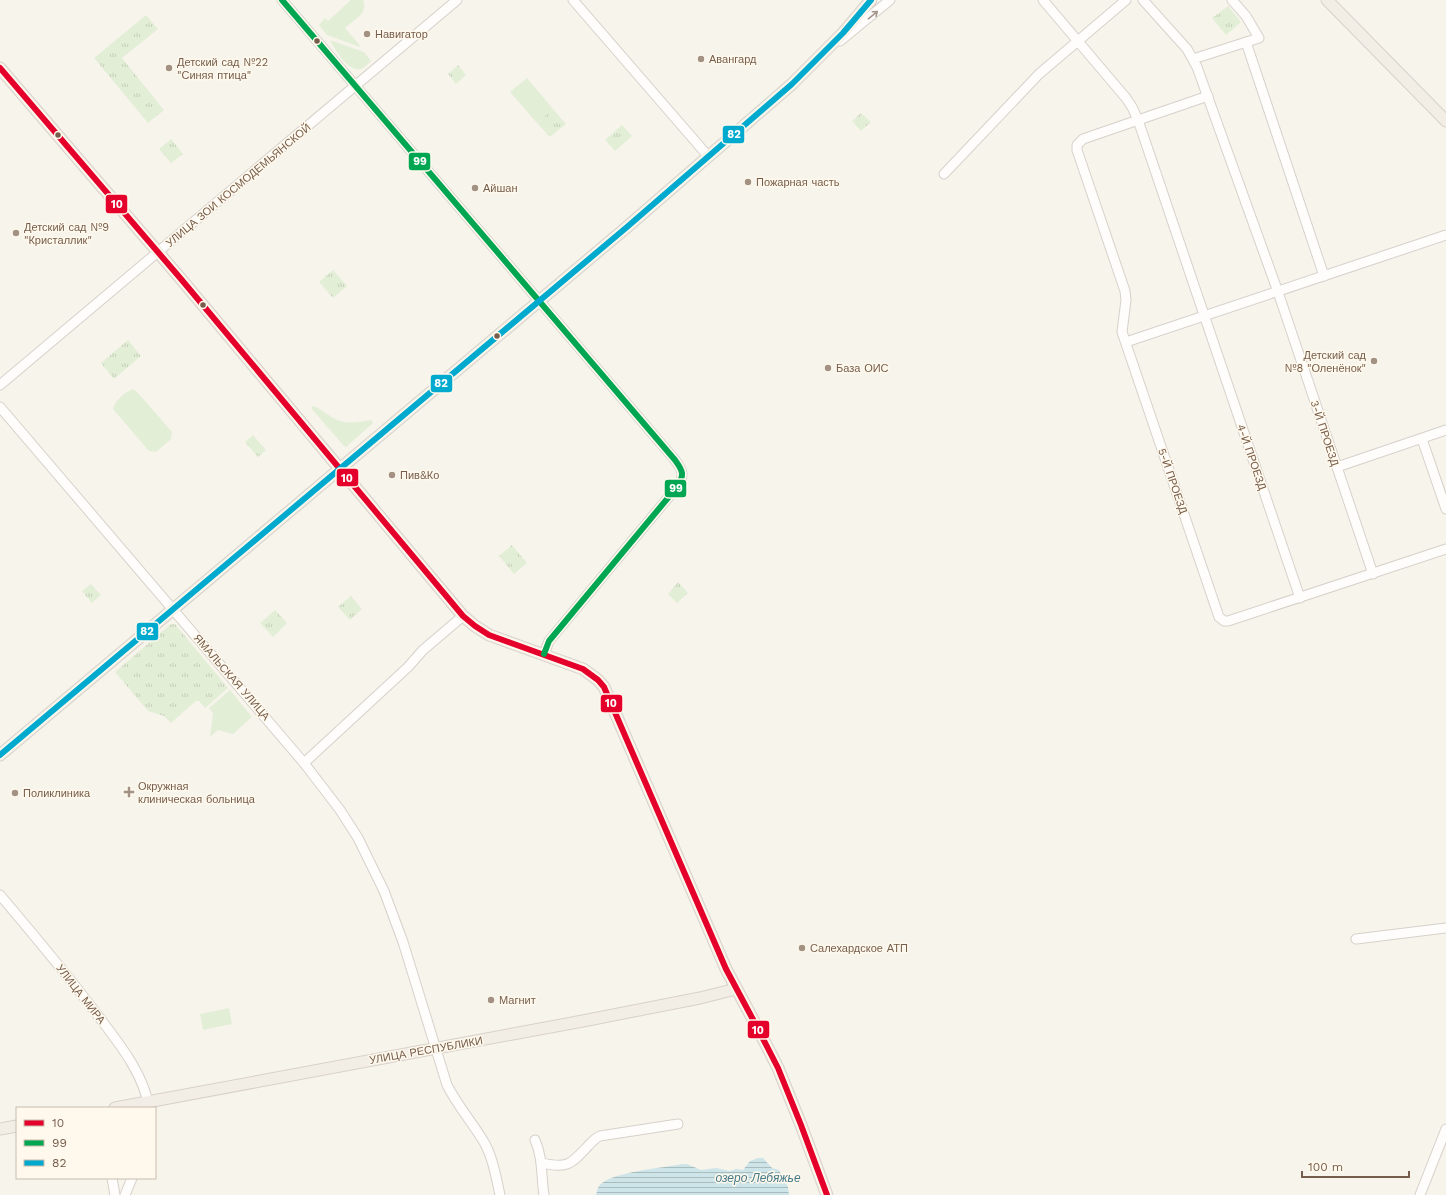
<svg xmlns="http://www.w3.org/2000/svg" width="1446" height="1195" font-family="'Work Sans',sans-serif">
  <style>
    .grass { fill: #e3eed7 }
    .park { fill: url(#park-tufts) }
    .water { fill: url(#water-rules) }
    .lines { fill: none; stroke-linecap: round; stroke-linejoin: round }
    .minor-casing { stroke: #d6d1ca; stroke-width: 11 }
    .major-casing { stroke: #d8d1ca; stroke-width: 13 }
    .minor { stroke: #fefdfc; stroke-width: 9 }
    .major { stroke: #f2eee6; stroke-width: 11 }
    .bus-1-casing { stroke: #fff9ed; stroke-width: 9 }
    .bus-2-casing { stroke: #fff9ed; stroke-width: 9 }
    .bus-3-casing { stroke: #fff9ed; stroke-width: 9 }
    .bus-1 { stroke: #e4002b; stroke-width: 6 }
    .bus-2 { stroke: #00a651; stroke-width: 6 }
    .bus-3 { stroke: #00a9ce; stroke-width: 6 }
    .oneway { stroke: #a69589 }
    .poi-dot { fill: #a39283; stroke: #fff9ed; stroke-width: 1.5 }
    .bus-dot { fill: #765d4b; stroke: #fff9ed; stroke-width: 1.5 }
    .labels { text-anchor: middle; stroke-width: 3; stroke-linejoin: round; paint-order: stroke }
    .poi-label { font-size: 11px; fill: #765d4b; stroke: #fff9ed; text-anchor: start }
    .street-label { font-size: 11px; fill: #765d4b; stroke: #fff9ed }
    .water-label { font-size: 12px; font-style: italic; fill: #457a89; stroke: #fff9ed }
    .line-badge { stroke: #fff9ed; stroke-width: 1.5 }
    .badge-label { font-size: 11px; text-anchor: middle; font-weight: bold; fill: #fff }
  </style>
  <defs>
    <pattern id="park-tufts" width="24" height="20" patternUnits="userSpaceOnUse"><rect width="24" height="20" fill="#e3eed7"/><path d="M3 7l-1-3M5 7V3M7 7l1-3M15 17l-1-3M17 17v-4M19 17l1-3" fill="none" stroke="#c6ceba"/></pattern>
    <pattern id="water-rules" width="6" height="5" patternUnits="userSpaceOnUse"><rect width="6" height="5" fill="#cde4e8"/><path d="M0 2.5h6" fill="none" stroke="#abbcbe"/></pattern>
  </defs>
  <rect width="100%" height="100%" fill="#f7f4ec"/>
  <!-- grass -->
  <g class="grass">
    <path d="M351,0H363C369,13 354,20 345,28L361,47H360L327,35L319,25L325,18L328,21Z"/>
    <path d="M330,40L364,52L371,61C368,64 365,67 361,69C347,72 335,49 330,40Z"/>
    <path d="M527,78L553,109L537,123L510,92Z"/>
    <path d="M133,389L138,393L172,432L171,439L156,452L149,451L113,409C114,401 125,392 133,389Z"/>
    <path d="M313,406C320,408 324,413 330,416C343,425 356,423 371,420L373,423L346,447L344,446L311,408Z"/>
    <path d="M230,690L252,717L233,734L218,730L210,737L213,713L209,708Z"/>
    <path d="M229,1008L232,1024L203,1030L200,1014Z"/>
  </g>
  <!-- park -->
  <g class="park">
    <path d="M1228,6L1241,22L1226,35L1212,18Z"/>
    <path d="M146,15L158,29L122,58L164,110L148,123L94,58Z"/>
    <path d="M458,65L466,75L456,84L448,74Z"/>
    <path d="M553,109L566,124L550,137L537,123Z"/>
    <path d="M861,113L871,122L861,131L852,121Z"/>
    <path d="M622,125L632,136L615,151L605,140Z"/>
    <path d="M171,139L183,154L171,163L159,149Z"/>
    <path d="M333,270L347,286L333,298L319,282Z"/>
    <path d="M128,340L141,356L114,379L101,363Z"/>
    <path d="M253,435L266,450L258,457L245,442Z"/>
    <path d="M512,545L527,563L514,574L499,556Z"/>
    <path d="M678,582L688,593L677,603L668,594Z"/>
    <path d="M91,584L101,595L92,603L82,591Z"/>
    <path d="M351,596L362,609L350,620L338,607Z"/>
    <path d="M275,610L287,623L273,637L260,623Z"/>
    <path d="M171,624H175L228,688L205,708L199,701H196L171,723L164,716L148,711L115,672Z"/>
  </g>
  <!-- water -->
  <path class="water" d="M758,1158H763L772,1168L779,1170L788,1187L789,1195H596C597,1192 597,1189 599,1186C609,1172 664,1168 682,1164H687L701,1170L716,1168L730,1171L736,1169L743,1170L750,1161Z"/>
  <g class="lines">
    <defs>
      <g id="minor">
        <path d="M282,0L675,460C683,471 685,475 677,487L549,641L544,654"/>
        <path d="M573,0L708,156"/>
        <path d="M1043,0L1126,98L1132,107L1138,120L1300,598"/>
        <path d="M1143,0L1187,49L1197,67L1278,292L1373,574"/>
        <path d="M840,41L890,0"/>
        <path d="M1246,42L1324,276"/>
        <path d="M1193,59L1259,38L1246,16L1232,0"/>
        <path d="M1208,96L1083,139L1077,145V150L1125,291L1126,300L1122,332L1219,617L1224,621H1228L1446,549"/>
        <path d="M944,174L1039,74L1126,0"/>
        <path d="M1126,342L1446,235"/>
        <path d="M0,385L457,0"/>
        <path d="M0,407L304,763L340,810L358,838L384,891L403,942L447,1085C457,1105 472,1122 484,1142C493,1158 496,1177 500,1195"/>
        <path d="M1422,439L1446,509"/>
        <path d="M1337,467L1446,430"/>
        <path d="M304,763L408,667L423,650L463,616"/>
        <path d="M0,895C33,934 66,973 96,1013C117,1041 144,1073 149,1108"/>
        <path d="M1356,939L1446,928"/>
        <path d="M535,1140C543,1158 541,1176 544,1195"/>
        <path d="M542,1163C568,1169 571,1164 588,1146C592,1142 595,1138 600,1136L678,1124"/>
        <path d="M112,1178L115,1195"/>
        <path d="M125,1195L132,1178"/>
        <path d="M1420,1195L1446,1129"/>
      </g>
      <g id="major">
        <path d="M1327,0L1446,121"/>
        <path d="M0,68L181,279L463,616L475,626L489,635L583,669L598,680L604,687L726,969L757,1027L778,1068L801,1125L827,1195"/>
        <path d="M0,755L627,227L792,84L843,33L871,0"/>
        <path d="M115,1108L588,1020L700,998L736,989"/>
        <path d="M0,1129L17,1126"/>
      </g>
    </defs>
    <!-- minor casing -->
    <use href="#minor" class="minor-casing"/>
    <!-- major casing -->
    <use href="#major" class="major-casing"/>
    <!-- minor -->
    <use href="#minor" class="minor"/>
    <!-- major -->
    <use href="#major" class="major"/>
    <defs>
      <path id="bus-1" d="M0,68L181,279L463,616L475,626L489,635L583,669L598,680L604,687L726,969L757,1027L778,1068L801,1125L827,1195"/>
      <path id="bus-2" d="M282,0L675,460C683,471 685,475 677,487L549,641L544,654"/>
      <path id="bus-3" d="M0,755L627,227L792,84L843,33L871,0"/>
    </defs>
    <!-- bus-1 casing -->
    <use href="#bus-1" class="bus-1-casing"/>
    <!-- bus-2 casing -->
    <use href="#bus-2" class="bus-2-casing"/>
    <!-- bus-3 casing -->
    <use href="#bus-3" class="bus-3-casing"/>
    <!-- bus-1 -->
    <use href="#bus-1" class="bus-1"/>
    <!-- bus-2 -->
    <use href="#bus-2" class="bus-2"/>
    <!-- bus-3 -->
    <use href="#bus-3" class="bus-3"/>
  </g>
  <!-- one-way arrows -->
  <defs><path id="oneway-shaft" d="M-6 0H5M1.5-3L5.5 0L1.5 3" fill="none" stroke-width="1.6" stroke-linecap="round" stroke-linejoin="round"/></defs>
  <use class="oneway" href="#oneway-shaft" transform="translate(873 15) rotate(-39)"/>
  <!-- markers -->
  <g class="poi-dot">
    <circle cx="367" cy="34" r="4"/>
    <circle cx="701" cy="59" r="4"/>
    <circle cx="169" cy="68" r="4"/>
    <circle cx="748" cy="182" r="4"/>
    <circle cx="475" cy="188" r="4"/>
    <circle cx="16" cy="233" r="4"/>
    <circle cx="1374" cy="361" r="4"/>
    <circle cx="828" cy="368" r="4"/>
    <circle cx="392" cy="475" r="4"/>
    <path d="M127 786h4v4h4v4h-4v4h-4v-4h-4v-4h4z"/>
    <circle cx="15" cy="793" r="4"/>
    <circle cx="802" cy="948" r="4"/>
    <circle cx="491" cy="1000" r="4"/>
  </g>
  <g class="bus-dot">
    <circle cx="317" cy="41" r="3.5"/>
    <circle cx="58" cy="135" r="3.5"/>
    <circle cx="203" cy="305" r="3.5"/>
    <circle cx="497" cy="336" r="3.5"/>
  </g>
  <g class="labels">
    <!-- poi labels -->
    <g class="poi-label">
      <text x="375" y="38">Навигатор</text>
      <text x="709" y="63">Авангард</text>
      <text x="177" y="66">Детский сад №22<tspan x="177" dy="13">"Синяя птица"</tspan></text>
      <text x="756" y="186">Пожарная часть</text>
      <text x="483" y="192">Айшан</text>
      <text x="24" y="231">Детский сад №9<tspan x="24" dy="13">"Кристаллик"</tspan></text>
      <text x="1366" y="359" text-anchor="end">Детский сад<tspan x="1366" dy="13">№8 "Оленёнок"</tspan></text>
      <text x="836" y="372">База ОИС</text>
      <text x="400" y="479">Пив&amp;Ко</text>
      <text x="138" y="790">Окружная<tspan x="138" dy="13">клиническая больница</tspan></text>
      <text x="23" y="797">Поликлиника</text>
      <text x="810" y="952">Салехардское АТП</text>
      <text x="499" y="1004">Магнит</text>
    </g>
    <!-- street labels -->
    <g class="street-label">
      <text transform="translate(238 185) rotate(-40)" y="4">УЛИЦА ЗОИ КОСМОДЕМЬЯНСКОЙ</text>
      <text transform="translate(1325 433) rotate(72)" y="4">3-Й ПРОЕЗД</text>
      <text transform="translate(1252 457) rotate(71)" y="4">4-Й ПРОЕЗД</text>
      <text transform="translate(1173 481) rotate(71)" y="4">5-Й ПРОЕЗД</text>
      <text transform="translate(232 677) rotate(49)" y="4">ЯМАЛЬСКАЯ УЛИЦА</text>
      <text transform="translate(81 994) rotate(52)" y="4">УЛИЦА МИРА</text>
      <text transform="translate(426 1050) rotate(-10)" y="4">УЛИЦА РЕСПУБЛИКИ</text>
    </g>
    <!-- water labels -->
    <g class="water-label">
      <text x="758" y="1182">озеро Лебяжье</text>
    </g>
  </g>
  <g class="line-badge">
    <rect x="722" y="125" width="23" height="19" rx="4" fill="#00a9ce"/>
    <rect x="408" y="152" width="23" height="19" rx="4" fill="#00a651"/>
    <rect x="105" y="194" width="23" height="20" rx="4" fill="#e4002b"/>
    <rect x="430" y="374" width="23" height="19" rx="4" fill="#00a9ce"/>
    <rect x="336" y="468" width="23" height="19" rx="4" fill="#e4002b"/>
    <rect x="664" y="479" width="23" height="19" rx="4" fill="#00a651"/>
    <rect x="136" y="622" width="23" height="19" rx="4" fill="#00a9ce"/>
    <rect x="600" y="694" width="23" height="19" rx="4" fill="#e4002b"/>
    <rect x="747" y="1020" width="23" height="19" rx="4" fill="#e4002b"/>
  </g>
  <g class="badge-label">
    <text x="734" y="138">82</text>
    <text x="420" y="165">99</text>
    <text x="117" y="208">10</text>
    <text x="441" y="387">82</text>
    <text x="347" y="482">10</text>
    <text x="676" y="492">99</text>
    <text x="147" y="635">82</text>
    <text x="611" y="707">10</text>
    <text x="758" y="1034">10</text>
  </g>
  <!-- legend -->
  <rect x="16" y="1107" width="140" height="72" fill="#fff9ed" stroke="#c8bbac"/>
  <rect x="24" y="1120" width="20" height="6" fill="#e4002b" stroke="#c8bbac"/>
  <text x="52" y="1127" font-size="12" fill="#765d4b">10</text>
  <rect x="24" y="1140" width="20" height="6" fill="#00a651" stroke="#c8bbac"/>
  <text x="52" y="1147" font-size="12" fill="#765d4b">99</text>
  <rect x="24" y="1160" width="20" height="6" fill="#00a9ce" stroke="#c8bbac"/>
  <text x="52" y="1167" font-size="12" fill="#765d4b">82</text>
  <!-- scale -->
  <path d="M1302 1171v6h107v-6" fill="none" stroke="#765d4b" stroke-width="2"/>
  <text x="1308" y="1171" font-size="12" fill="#765d4b" stroke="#fff9ed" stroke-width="3" paint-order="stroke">100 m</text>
</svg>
